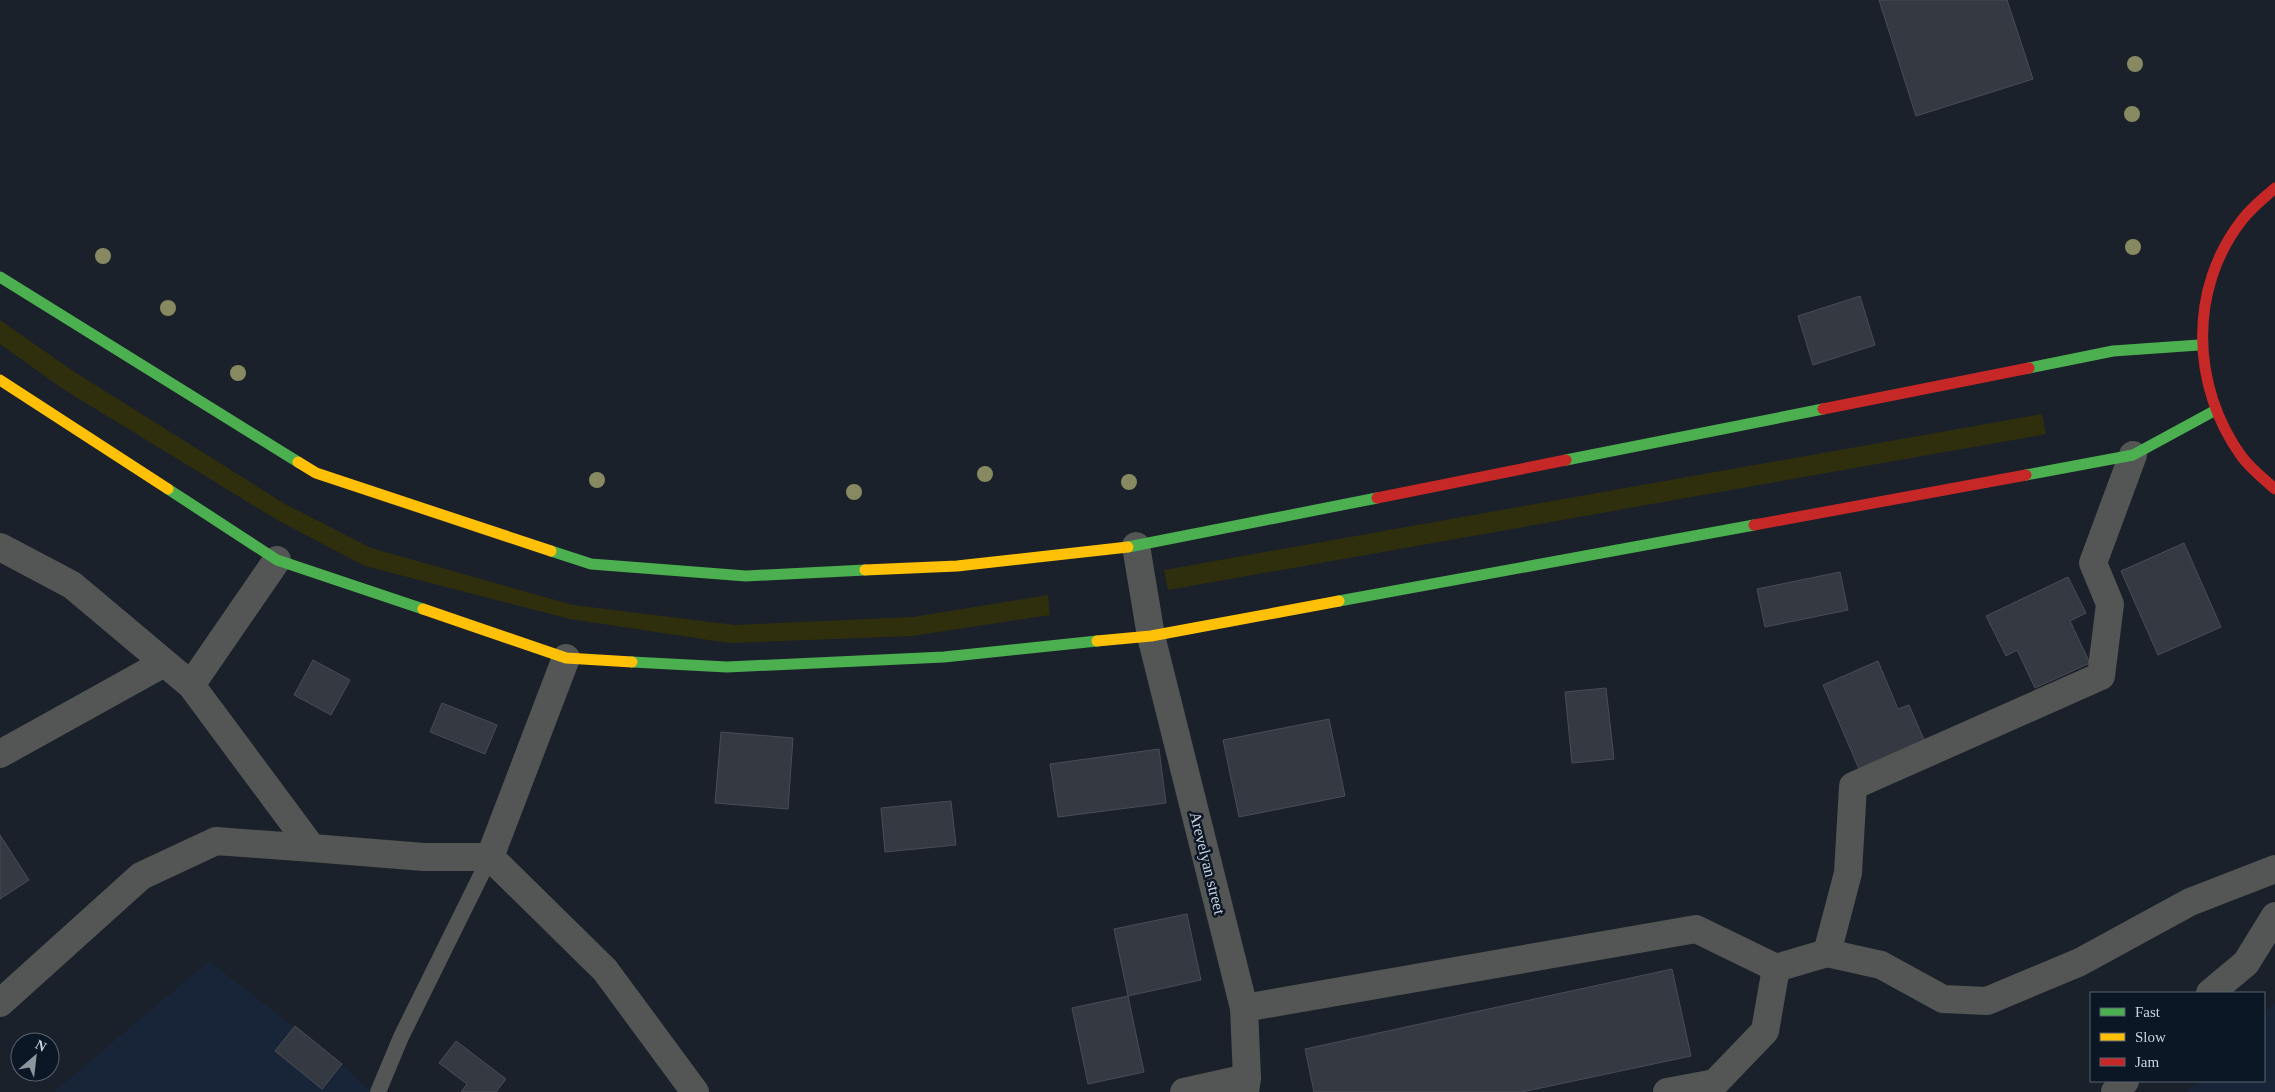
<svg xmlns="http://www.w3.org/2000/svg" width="2275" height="1092" font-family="'Times New Roman',serif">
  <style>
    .built { fill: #182539 }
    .green { fill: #2f2f0d }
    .building { fill: #353a42; stroke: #484d55 }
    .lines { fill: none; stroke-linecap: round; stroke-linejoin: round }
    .lane { stroke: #535654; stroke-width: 16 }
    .street { stroke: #535654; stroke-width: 28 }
    .fast { stroke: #4caf50; stroke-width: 11 }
    .slow { stroke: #ffc107; stroke-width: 11 }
    .jam { stroke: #c62828; stroke-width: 11 }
    .tree { fill: #878a61 }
    .labels { text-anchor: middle; stroke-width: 5; stroke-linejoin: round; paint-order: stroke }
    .street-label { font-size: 16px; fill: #cbd3de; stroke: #0c1726 }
  </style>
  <rect width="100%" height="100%" fill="#1b212a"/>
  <!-- built -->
  <g class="built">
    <path d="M209,961L342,1064L371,1092H54Z"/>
    <path d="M2275,1003V1092H2187L2198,1081H2264V1015Z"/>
  </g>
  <!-- green -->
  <g class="green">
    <path d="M0,320L73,371L285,504L371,548L573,605L735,625L913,617L1048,595L1050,615L912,636L729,643L570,619L365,566L279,521L63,389L0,344Z"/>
    <path d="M2042,414L2046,434L1168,590L1164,570Z"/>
  </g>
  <!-- building -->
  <g class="building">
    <path d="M1879,0H2007L2033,79L1916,116Z"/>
    <path d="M1860,296L1875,345L1813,365L1798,316Z"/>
    <path d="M2184,543L2221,627L2158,655L2121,571Z"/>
    <path d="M1840,572L1848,610L1765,627L1757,589Z"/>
    <path d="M2068,577L2086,613L2070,621L2090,663L2035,688L2017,650L2006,656L1986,616Z"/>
    <path d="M313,660L350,680L331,715L294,695Z"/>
    <path d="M1878,661L1898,709L1909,705L1925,742L1859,769L1823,685Z"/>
    <path d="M1606,688L1614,759L1572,763L1565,692Z"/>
    <path d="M442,703L497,725L485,754L430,732Z"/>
    <path d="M1329,719L1345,796L1239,817L1223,740Z"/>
    <path d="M721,732L793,738L788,809L715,803Z"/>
    <path d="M1159,749L1166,803L1058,817L1050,764Z"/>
    <path d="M951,801L956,845L885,852L881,808Z"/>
    <path d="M0,835L29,880L0,899Z"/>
    <path d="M1187,914L1201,980L1128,996L1114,929Z"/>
    <path d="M1672,969L1691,1056L1522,1092H1314L1305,1049Z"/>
    <path d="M1128,996L1144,1072L1088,1084L1072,1008Z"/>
    <path d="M295,1026L342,1064L322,1089L275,1051Z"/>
    <path d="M456,1041L506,1079L496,1092H461L467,1084L439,1063Z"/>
  </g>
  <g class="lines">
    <!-- lane -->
    <path class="lane" d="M378,1092L401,1037L490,857"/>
    <!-- street -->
    <g class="street">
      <path d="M1136,546L1151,636L1244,1008L1247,1078L1245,1092"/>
      <path d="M0,547L72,585L191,685"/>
      <path d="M277,560L191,685L312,848L424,857H490"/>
      <path d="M566,658L490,857L605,970L695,1092"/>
      <path d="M0,754L164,663"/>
      <path d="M1827,953L1881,965L1943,999L1987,1001L2080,962L2190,902L2275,869"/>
      <path d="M1776,968L1827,953L1848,873L1853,786L2101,676L2110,604L2093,563L2133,455"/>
      <path d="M2210,993L2246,963L2275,916"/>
      <path d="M0,1003L141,876L216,841L312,848"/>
      <path d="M1244,1008L1696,929L1776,968L1765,1031L1715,1083L1667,1092"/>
      <path d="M1184,1092L1247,1078"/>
      <path d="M2115,1092L2125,1081"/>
    </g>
    <!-- fast -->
    <g class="fast">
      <path d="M0,277L298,462"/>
      <path d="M2029,368L2113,351L2199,345"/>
      <path d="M1566,460L1823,409"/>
      <path d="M2026,475L2133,455L2214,411"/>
      <path d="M168,489L277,560L423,609"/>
      <path d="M1128,547L1377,498"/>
      <path d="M551,551L591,564L746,576L865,570"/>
      <path d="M1339,601L1754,525"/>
      <path d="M632,662L727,667L944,657L1097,641"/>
    </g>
    <!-- slow -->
    <g class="slow">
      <path d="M0,380L168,489"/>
      <path d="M298,462L316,473L551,551"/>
      <path d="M865,570L957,566L1128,547"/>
      <path d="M423,609L566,658L632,662"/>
      <path d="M1097,641L1151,636L1339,601"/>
    </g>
    <!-- jam -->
    <g class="jam">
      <path d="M2275,188C2264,198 2251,208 2242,220C2188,289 2191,387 2242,457C2251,469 2264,479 2275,489"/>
      <path d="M1823,409L2029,368"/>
      <path d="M1377,498L1566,460"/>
      <path d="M1754,525L2026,475"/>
    </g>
  </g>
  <!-- trees -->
  <g class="tree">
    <circle cx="2135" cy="64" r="8"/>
    <circle cx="2132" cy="114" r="8"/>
    <circle cx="2133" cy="247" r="8"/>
    <circle cx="103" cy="256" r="8"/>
    <circle cx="168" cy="308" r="8"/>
    <circle cx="238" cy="373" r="8"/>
    <circle cx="985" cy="474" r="8"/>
    <circle cx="597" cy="480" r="8"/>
    <circle cx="1129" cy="482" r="8"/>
    <circle cx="854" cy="492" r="8"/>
  </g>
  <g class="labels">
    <!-- street labels -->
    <g class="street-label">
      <text transform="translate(1208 863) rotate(76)" y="6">Arevelyan street</text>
    </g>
  </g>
  <!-- legend -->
  <rect x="2090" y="992" width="175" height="90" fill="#0c1726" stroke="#586270"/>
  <rect x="2100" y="1008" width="25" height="8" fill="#4caf50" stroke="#586270"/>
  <text x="2135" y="1017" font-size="15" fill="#cbd3de">Fast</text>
  <rect x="2100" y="1033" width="25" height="8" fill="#ffc107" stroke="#586270"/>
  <text x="2135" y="1042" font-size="15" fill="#cbd3de">Slow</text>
  <rect x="2100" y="1058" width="25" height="8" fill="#c62828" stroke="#586270"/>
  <text x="2135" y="1067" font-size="15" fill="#cbd3de">Jam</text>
  <!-- north arrow -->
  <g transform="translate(35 1057) rotate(28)"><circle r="24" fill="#0c1726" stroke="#586270"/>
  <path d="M0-4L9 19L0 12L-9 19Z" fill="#8d959f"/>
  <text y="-8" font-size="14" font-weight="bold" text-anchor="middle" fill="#cbd3de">N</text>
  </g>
</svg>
